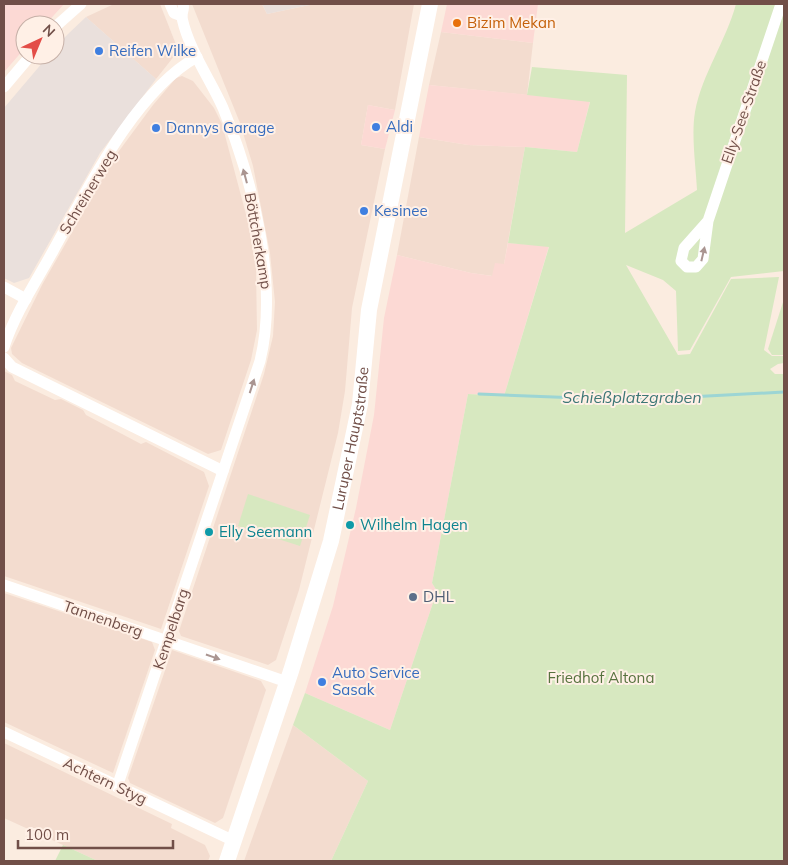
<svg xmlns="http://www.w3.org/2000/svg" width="788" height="865" font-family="Mulish,sans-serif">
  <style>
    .residential { fill: #f3dccf }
    .commercial { fill: #fcd9d4 }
    .industrial { fill: #eae0dc }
    .green { fill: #d7e8c0 }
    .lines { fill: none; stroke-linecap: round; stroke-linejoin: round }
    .stream { stroke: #9cd5d4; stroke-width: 3 }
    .minor { stroke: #fff; stroke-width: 11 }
    .secondary { stroke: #fff; stroke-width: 16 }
    .oneway { fill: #aa9591 }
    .food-dot { fill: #e8710a; stroke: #fff0e6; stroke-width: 2 }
    .shop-dot { fill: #3f7fe0; stroke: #fff0e6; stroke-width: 2 }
    .culture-dot { fill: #0f9aa8; stroke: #fff0e6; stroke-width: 2 }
    .service-dot { fill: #5c6f8a; stroke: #fff0e6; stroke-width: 2 }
    .labels { text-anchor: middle; stroke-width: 4; stroke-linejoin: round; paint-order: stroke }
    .food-label { font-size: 15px; fill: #c56008; stroke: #fff0e6; text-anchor: start }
    .shop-label { font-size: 15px; fill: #366cbe; stroke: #fff0e6; text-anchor: start }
    .street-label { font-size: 15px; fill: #714f48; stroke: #fff0e6 }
    .culture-label { font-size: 15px; fill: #0d838f; stroke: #fff0e6; text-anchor: start }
    .service-label { font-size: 15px; fill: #4e5e75; stroke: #fff0e6; text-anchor: start }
    .park-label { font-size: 15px; fill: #57723e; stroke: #fff0e6 }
    .water-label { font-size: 16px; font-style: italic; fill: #3d7776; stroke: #fff0e6 }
  </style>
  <rect width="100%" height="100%" fill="#fbece0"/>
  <!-- residential -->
  <g class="residential">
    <path d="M114,4H160L177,47L175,55L156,79L86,17Z"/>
    <path d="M192,4H262L267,14L314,4H414L395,110L368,105L361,145L385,149L352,308L345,391L338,433L299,590L276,660L268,665L181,636L179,631L264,374L273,336L275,302L270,253L253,166L240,123Z"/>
    <path d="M441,32L533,43L527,95L429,85Z"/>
    <path d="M182,76L193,81L214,108L222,124L248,222L256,269L257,330L251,360L221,450L208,454L22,363L12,354L11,348L42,285L116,155L153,105L176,78Z"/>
    <path d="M419,137L468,145L525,147L504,264L493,276L471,273L397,255Z"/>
    <path d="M4,371L12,375L15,381L55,400L61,399L83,410L86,415L141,444L146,442L204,472L209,486L161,629L4,576Z"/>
    <path d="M4,593L152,642L155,650L113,773L4,722Z"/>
    <path d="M172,650L261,681L266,690L223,818L215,823L130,783L128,778Z"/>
    <path d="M293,725L368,781L331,861H244Z"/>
    <path d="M4,743L172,824L171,828L205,845L210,856L208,861H98L4,818Z"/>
  </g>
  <!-- commercial -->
  <g class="commercial">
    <path d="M4,4H64L45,25H25V48L4,72Z"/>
    <path d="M447,4H538L533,43L441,32Z"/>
    <path d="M429,85L590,101L577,152L525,147L468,145L419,137Z"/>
    <path d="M368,105L395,110L385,149L361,145Z"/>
    <path d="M508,243L549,246L504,396L468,394L432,583L437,591L390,730L305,693L333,606L356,508L374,415L384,318L397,255L471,273L492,276L495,263L504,264Z"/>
  </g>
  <!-- industrial -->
  <g class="industrial">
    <path d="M262,4H314L267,14Z"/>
    <path d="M86,17L156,79L100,153L29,278L14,283L4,278V108L49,55H55V48L67,35Z"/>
  </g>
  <!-- green -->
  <g class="green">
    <path d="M736,4H784V271L731,277L690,350L678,351L676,291L663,280L626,265L678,355L690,354L731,279L779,277L764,350L772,356H784V363L778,364L770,369L775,374H784V861H331L368,781L293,725L305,693L390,730L437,591L432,583L468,394L504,396L549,247L508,243L525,147L577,152L590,102L527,95L532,67L627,75L625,233L697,190C696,167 691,135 695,112C702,74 726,41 736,4Z"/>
    <path d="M784,299V355H772L768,349Z"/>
    <path d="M248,494L310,515L300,546L238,526Z"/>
    <path d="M63,845L98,861H55Z"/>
  </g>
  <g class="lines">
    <!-- stream -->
    <path class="stream" d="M479,394L632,400L784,392"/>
    <!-- minor -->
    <g class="minor">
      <path d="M170,4L174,13L182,16"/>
      <path d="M55,27L81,4"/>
      <path d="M4,87L31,55"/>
      <path d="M708,221L684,248L681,261L687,267H696L703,259L708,221L781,4"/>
      <path d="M4,287L26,299"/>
      <path d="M4,347C15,313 36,282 53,251C87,190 135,91 197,57"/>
      <path d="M4,358L12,367L223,471"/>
      <path d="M4,585L287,682"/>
      <path d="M4,732L234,841"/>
      <path d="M117,787L260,361C279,284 253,180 223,108C210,79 189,50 182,18C181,13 185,9 183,4"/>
    </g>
    <!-- secondary -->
    <path class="secondary" id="s1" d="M227,861L291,671L331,541L360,404L369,310L430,4"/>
  </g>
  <!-- one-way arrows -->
  <defs><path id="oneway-solid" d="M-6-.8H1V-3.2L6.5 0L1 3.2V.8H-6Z" transform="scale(1.25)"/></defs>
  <g class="oneway">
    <use href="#oneway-solid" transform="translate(245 176) rotate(-105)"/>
    <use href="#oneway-solid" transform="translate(703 254) rotate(-77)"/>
    <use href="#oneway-solid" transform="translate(252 386) rotate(-72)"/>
    <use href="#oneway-solid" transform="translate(213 657) rotate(19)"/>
  </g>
  <!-- markers -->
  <circle class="food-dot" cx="457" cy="23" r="5"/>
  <g class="shop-dot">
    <circle cx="99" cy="51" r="5"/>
    <circle cx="376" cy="127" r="5"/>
    <circle cx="156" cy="128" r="5"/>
    <circle cx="364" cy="211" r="5"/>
    <circle cx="322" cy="682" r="5"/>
  </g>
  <g class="culture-dot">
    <circle cx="350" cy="525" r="5"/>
    <circle cx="209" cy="532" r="5"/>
  </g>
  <circle class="service-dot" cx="413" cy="597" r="5"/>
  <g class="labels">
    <!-- food labels -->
    <g class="food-label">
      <text x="467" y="28">Bizim Mekan</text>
    </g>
    <!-- shop labels -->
    <g class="shop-label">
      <text x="109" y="56">Reifen Wilke</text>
      <text x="386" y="132">Aldi</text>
      <text x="166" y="133">Dannys Garage</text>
      <text x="374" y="216">Kesinee</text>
      <text x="332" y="678">Auto Service<tspan x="332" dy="17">Sasak</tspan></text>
    </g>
    <!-- street labels -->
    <g class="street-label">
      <text transform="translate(744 112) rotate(-71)" y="5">Elly-See-Straße</text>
      <text transform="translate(88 192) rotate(-59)" y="5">Schreinerweg</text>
      <text transform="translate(258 241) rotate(80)" y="5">Böttcherkamp</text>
      <text dy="5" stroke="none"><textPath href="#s1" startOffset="441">Luruper Hauptstraße</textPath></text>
      <text transform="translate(103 619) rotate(19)" y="5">Tannenberg</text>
      <text transform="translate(171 629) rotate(-72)" y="5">Kempelbarg</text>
      <text transform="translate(105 781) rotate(25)" y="5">Achtern Styg</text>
    </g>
    <!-- culture labels -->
    <g class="culture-label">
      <text x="360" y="530">Wilhelm Hagen</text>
      <text x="219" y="537">Elly Seemann</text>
    </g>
    <!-- service labels -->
    <g class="service-label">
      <text x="423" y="602">DHL</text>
    </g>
    <!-- park labels -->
    <g class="park-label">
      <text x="601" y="683">Friedhof Altona</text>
    </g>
    <!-- water labels -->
    <g class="water-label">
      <text x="632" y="403">Schießplatzgraben</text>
    </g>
  </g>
  <!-- border -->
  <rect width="788" height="865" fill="none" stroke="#714f48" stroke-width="10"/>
  <!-- north arrow -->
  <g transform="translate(40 40) rotate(44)"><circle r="24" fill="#fff0e6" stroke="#c6b0a7"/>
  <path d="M0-4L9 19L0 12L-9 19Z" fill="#e34d47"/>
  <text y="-8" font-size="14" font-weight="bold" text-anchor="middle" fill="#714f48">N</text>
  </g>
  <!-- scale -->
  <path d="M18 840v8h155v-8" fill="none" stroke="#714f48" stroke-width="2.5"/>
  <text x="25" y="840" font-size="15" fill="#714f48" stroke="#fff0e6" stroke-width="4" paint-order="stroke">100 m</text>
</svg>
